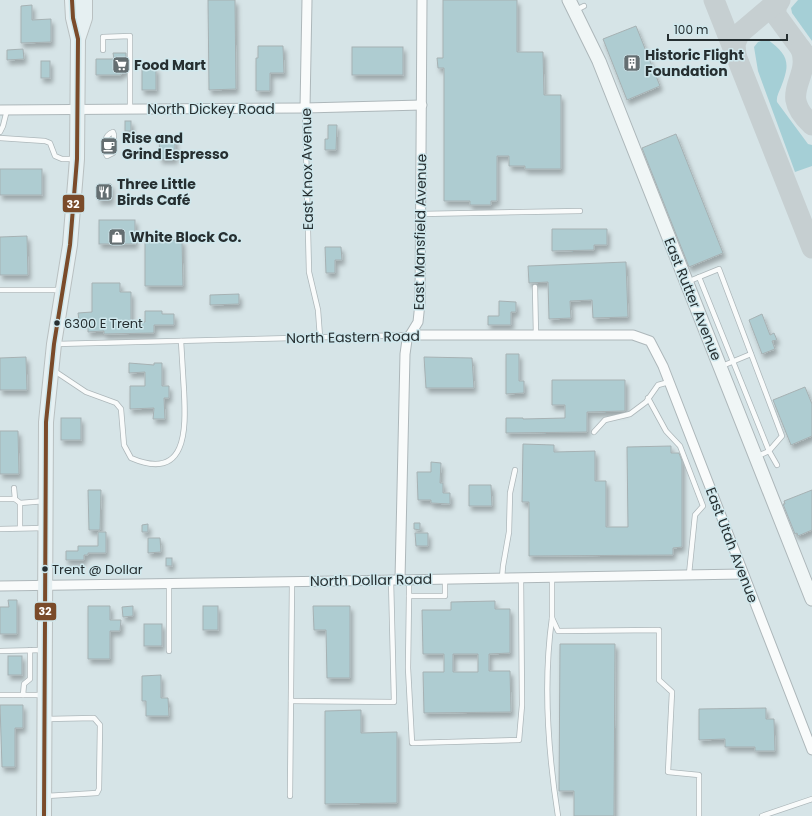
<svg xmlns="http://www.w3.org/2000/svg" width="812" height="816" font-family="Poppins,sans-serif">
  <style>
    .green { fill: #a5cfd6 }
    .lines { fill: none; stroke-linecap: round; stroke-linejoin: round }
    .taxiway { stroke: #c6cfd1; stroke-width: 21 }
    .building { fill: #aeccd1; stroke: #a6b1b3; fill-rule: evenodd; filter: url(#shadow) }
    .lane-casing { stroke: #adb7ba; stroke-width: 6 }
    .street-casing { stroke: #adb7ba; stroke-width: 11 }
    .secondary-casing { stroke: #adb7ba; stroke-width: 15 }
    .primary-casing { stroke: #b9c0c1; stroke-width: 16 }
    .lane { stroke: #f9fbfb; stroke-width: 4.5 }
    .street { stroke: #f9fbfb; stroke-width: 9 }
    .secondary { stroke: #f0f6f6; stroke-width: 13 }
    .primary { stroke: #e6f0f2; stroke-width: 14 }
    .bus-1-casing { stroke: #d0e8ed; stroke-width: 7 }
    .bus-1 { stroke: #7a4b2a; stroke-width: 4 }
    .bus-dot { fill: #262f31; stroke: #d0e8ed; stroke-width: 1.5 }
    .labels { text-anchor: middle; stroke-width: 3; stroke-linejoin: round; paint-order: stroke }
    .bus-label { font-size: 13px; fill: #262f31; stroke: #d0e8ed; text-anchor: start }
    .poi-label { font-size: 14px; font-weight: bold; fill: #262f31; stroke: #d0e8ed; text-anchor: start }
    .street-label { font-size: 14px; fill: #262f31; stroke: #d0e8ed }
    .line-badge { stroke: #d0e8ed; stroke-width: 1.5 }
    .badge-label { font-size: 11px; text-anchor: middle; font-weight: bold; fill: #fff }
  </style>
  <defs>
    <filter id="shadow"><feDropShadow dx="2.5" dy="4.5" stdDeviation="2" flood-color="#0004"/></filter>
  </defs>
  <rect width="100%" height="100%" fill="#d6e4e7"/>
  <!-- green -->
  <g class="green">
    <path d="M798,0H812V41L792,13L791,8Z"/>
    <path d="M767,39C788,55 791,62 781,87C779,92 776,97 777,102L808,144L812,145V166L795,172L758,71L754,47L758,42Z"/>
  </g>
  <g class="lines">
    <!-- taxiway -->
    <g class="taxiway">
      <path d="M714,0L812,248"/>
      <path d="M780,0L776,7V15L809,60"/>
      <path d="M801,49C812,80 776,92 812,125"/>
      <path d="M736,56L735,44L739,34L779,0"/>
    </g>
  </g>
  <!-- building -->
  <g class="building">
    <path d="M208,0H235L236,89L209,90Z"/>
    <path d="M443,0H517V52H543L544,95H561V169H525V166H509V156H497V201H491V205H470V201H444V68H438L437,58H443Z"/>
    <path d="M32,5V20L51,19V42L21,43V6Z"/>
    <path d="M636,26L660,86L627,100L603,39Z"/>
    <path d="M258,46H283L284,73H270V91H256V58H258Z"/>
    <rect x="352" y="47" width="51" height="28"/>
    <path d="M23,49L24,59L7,60V50Z"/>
    <path d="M113,53H126V72H121V75H96V59H114Z"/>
    <rect x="41" y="61" width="9" height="17"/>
    <rect x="142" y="68" width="14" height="22"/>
    <rect x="125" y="121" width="6" height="10"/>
    <path d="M328,125H337L336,150H325V139H328Z"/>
    <path d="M676,134L723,253L689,267L642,148Z"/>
    <path d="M159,138H175V159H160Z"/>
    <rect x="0" y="169" width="42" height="26"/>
    <path d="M111,184V200H98V185Z"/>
    <rect x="99" y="220" width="36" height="24"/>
    <path d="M552,229H607V245H594V250L552,251Z"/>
    <path d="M27,236L28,275H0V237Z"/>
    <path d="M145,240H182L183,286H145Z"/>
    <path d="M325,247H341L342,260H335V273H326Z"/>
    <path d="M626,262L628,317L593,318L592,300L570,301L571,318L549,319L548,282L529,283L528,266Z"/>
    <path d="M92,283H120V292H131V323L145,322V311H162V314H174V325H154V333L104,334V331L88,332V321H79L78,313L92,312Z"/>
    <path d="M239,294V304L210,305V295Z"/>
    <path d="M499,301L516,302V312H511V325H488V316H499Z"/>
    <path d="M762,314L770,335L774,333L777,340L772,341L775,349L762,354L749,320Z"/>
    <path d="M506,354H519V381H524V393L506,394Z"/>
    <path d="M26,357L27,390H0V358Z"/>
    <path d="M424,357L472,358L474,388H426Z"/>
    <path d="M129,363L154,365V363H162V386H169V398H164L165,419H153L154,408L130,409V386H145V372L129,373Z"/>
    <path d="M552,380H625V411L587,412V432L506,433V418H523V419L565,418V405H552Z"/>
    <path d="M805,387L812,404V436L791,445L773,400Z"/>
    <rect x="61" y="418" width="20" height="22"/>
    <path d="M0,431H18L19,474H0Z"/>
    <path d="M523,444L554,445V452L595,451V481H606V527H628L627,447L671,446V453H679L682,461V547L673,548V555L529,556V502H522Z"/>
    <path d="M431,462L441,463L440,483H443V493H450V504L431,503V500H418L417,472H431Z"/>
    <path d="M469,485H491L492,506H469Z"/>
    <path d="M88,490H101L100,530H89Z"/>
    <path d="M812,490V530L798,536L797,533L795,534L783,504H785L784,501Z"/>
    <path d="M414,523H420V530L414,529Z"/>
    <path d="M148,524V532H142V525Z"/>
    <path d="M98,532H106V553H88V555H84V560H66V551H78V546H98Z"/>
    <path d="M415,533H428V546H416Z"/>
    <path d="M148,538H160L161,552L148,553Z"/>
    <rect x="166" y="558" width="6" height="8"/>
    <path d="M8,600H17V634H0V607H9Z"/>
    <path d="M495,601V609H510V653L489,654V671H510L511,712L424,713L423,672H444V654H423L422,610H451V602ZM453,654H478V672H453Z"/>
    <path d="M88,606H110V620H121L120,631H110V659H88Z"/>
    <path d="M133,606V616L123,617L122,607Z"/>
    <rect x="203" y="606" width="15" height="24"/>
    <path d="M313,606H350V678H327L326,630H314Z"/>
    <rect x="144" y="624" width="18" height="22"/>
    <path d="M560,644H615L614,816H574V791H559Z"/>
    <rect x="8" y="656" width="14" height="19"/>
    <path d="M161,675V698H168L169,716H146V701H142V676Z"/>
    <path d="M0,705H23V728H15V767H2Z"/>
    <path d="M766,708V719H774L775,751H755V747H725V739L699,740V709Z"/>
    <path d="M361,710V733L397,732V803L325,804V711Z"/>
  </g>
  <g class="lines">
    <defs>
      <g id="lane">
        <path d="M576,10L584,6"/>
        <path d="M103,50V37L130,36V109"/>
        <path d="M305,108L309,272L318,310L320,337"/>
        <path d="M0,132L3,126L7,110"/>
        <path d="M113,132L114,135L113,153L107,156C102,148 104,135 113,132Z"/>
        <path d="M0,138L45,141L50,143L55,156L62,159H76"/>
        <path d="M421,214L580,211"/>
        <path d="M699,277L769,451L777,465"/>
        <path d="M687,282L719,269L782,436L769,451L756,457"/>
        <path d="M535,287L536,336"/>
        <path d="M0,290H61"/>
        <path d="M56,344L410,335"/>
        <path d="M722,366L751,354"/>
        <path d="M53,370L86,392L116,403L121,409L124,445L131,458C187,482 186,430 184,391C183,374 182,358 181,341"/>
        <path d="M648,398L666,431L680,446L703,506L695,515L689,574"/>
        <path d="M594,432L605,420L630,414L646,402L658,385L669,382"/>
        <path d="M14,488L15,499L20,503L45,501"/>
        <path d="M0,499H15"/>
        <path d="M20,503V527"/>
        <path d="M0,529L44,528"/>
        <path d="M552,576V618L558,631L659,630V680L672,692L668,772L699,775V816"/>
        <path d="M502,578L503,566L509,532L510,493L515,470"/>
        <path d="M409,580V596H445V579"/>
        <path d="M409,596L408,668L412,743L519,740L522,705L521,577"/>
        <path d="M552,618C543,682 548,752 558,816"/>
        <path d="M0,651L42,650"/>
        <path d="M169,651V585"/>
        <path d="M0,695H43"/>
        <path d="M23,695L24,684L30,679V650"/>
        <path d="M291,701L394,702L391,580"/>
        <path d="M46,796L97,793L99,789L100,725L94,718L47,719"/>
        <path d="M290,796L292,581"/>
        <path d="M762,816L812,799"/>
      </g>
      <g id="street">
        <path d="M305,108L307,0"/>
        <path d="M0,110L305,108L422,105"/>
        <path d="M410,335H633L650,341L663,366L812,750"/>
        <path d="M400,580L405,354L407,340L418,322L420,303L422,0"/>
        <path d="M0,586C248,584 495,577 743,574"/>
      </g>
      <path id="secondary" d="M569,0L599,61L812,599"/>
      <g id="primary">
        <path d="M78,39L85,18V0"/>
        <path d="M44,816L46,422L54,344L70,245L77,159L78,39L73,18L72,0"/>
      </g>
    </defs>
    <!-- lane casing -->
    <use href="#lane" class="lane-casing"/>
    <!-- street casing -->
    <use href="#street" class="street-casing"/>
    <!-- secondary casing -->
    <use href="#secondary" class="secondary-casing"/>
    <!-- primary casing -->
    <use href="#primary" class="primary-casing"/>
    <!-- lane -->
    <use href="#lane" class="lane"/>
    <!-- street -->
    <use href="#street" class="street"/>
    <!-- secondary -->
    <use href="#secondary" class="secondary"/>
    <!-- primary -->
    <use href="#primary" class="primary"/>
    <defs>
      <path id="bus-1" d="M44,816L46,422L54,344L70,245L77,159L78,39L73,18L72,0"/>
    </defs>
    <!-- bus-1 casing -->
    <use href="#bus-1" class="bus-1-casing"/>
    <!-- bus-1 -->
    <use href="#bus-1" class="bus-1"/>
  </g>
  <!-- icons -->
  <defs>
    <symbol id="building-square" viewBox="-11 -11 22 22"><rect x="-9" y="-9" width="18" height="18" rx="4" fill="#646e71" stroke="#d0e8ed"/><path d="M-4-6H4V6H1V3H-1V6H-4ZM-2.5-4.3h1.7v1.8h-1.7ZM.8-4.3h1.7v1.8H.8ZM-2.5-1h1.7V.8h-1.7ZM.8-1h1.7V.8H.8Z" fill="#fff"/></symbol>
    <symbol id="supermarket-square" viewBox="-11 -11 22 22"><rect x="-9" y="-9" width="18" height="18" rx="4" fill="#646e71" stroke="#d0e8ed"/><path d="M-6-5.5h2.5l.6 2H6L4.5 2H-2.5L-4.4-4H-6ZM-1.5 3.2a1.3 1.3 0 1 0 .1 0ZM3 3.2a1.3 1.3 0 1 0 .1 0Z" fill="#fff"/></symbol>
    <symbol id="cafe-square" viewBox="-11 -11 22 22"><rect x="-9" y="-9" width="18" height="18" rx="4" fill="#646e71" stroke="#d0e8ed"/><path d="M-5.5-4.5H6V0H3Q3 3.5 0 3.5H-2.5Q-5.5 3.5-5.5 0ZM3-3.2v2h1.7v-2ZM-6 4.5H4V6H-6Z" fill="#fff"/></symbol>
    <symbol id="restaurant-square" viewBox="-11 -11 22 22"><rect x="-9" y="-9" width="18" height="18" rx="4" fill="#646e71" stroke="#d0e8ed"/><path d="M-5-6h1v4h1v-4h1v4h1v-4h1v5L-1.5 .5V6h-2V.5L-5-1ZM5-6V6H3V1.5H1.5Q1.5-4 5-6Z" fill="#fff"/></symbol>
    <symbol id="shop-square" viewBox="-11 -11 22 22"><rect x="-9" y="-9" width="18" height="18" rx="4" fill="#646e71" stroke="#d0e8ed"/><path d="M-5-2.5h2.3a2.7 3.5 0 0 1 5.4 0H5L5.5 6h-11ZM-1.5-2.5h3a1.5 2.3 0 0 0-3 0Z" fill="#fff"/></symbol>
  </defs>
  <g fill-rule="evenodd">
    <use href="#building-square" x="622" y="53" width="20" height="20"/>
    <use href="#supermarket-square" x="111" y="55" width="20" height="20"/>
    <use href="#cafe-square" x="99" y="136" width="20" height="20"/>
    <use href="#restaurant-square" x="94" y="182" width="20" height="20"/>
    <use href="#shop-square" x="107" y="227" width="20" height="20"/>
  </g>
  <!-- markers -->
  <g class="bus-dot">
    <circle cx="57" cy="323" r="3.5"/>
    <circle cx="45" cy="569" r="3.5"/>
  </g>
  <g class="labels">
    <!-- bus labels -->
    <g class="bus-label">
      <text x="64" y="328">6300 E Trent</text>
      <text x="52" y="574">Trent @ Dollar</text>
    </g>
    <!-- poi labels -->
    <g class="poi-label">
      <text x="645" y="60">Historic Flight<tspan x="645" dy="16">Foundation</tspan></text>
      <text x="134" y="70">Food Mart</text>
      <text x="122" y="143">Rise and<tspan x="122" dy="16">Grind Espresso</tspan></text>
      <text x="117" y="189">Three Little<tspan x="117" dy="16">Birds Café</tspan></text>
      <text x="130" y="242">White Block Co.</text>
    </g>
    <!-- street labels -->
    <g class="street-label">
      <text x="211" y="114">North Dickey Road</text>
      <text transform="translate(307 169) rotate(-91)" y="5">East Knox Avenue</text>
      <text transform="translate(420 232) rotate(-89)" y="5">East Mansfield Avenue</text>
      <text transform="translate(693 299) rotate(68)" y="5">East Rutter Avenue</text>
      <text transform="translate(353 337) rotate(-1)" y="5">North Eastern Road</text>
      <text transform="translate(732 545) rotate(69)" y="5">East Utah Avenue</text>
      <text transform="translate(371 580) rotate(-1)" y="5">North Dollar Road</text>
    </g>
  </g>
  <g class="line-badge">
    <rect x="62" y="194" width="23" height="19" rx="4" fill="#7a4b2a"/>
    <rect x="34" y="602" width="23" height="19" rx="4" fill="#7a4b2a"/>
  </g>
  <g class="badge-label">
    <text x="73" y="208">32</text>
    <text x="45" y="615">32</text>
  </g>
  <!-- scale -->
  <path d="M668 34v6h119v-6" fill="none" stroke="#262f31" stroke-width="2"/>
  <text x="674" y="34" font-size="12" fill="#262f31" stroke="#d0e8ed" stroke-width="3" paint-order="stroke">100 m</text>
</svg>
